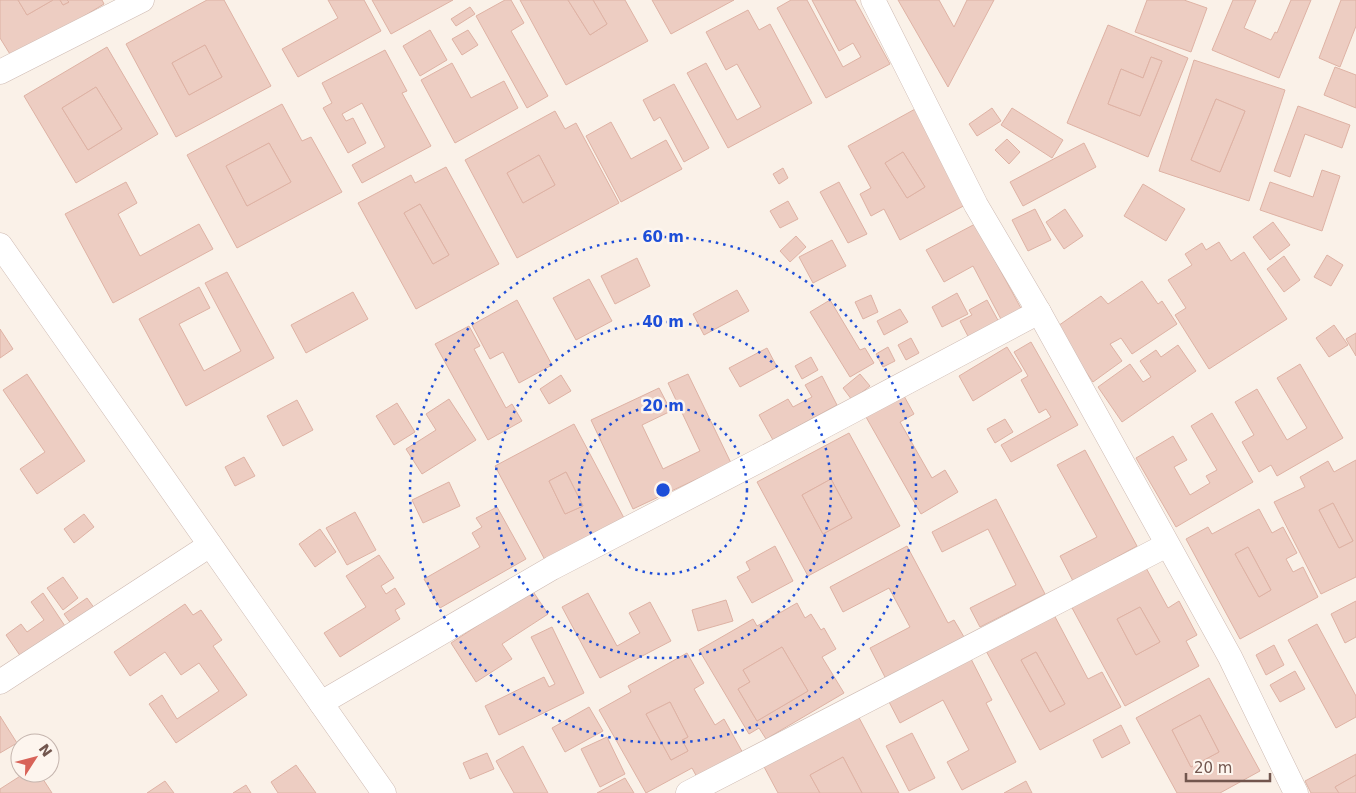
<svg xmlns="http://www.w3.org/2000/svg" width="1356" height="793" font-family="'DejaVu Sans',sans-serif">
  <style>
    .building { fill: #edcdc2; stroke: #deb2a4; fill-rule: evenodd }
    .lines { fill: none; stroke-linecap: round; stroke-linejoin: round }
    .street-casing { stroke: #cebab2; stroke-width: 25 }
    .street { stroke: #fff; stroke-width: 24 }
    .ring { fill: none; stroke: #1d4ed8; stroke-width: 2.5; stroke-dasharray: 2.5 5 }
    .centre { fill: #1d4ed8; stroke: #fdf5ee; stroke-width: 2.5 }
    .ring-label { font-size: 15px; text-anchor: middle; font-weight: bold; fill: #1d4ed8; stroke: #fdf5ee; stroke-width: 5; stroke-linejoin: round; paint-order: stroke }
  </style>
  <rect width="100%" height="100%" fill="#faf1e8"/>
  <!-- building -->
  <g class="building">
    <path d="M0,0H18L27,15L53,0H60L63,5L69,2L67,0H102L104,4L13,59L0,38Z"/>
    <path d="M18,0H53L27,15Z"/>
    <path d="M60,0H67L69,2L63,5Z"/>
    <path d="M207,0H224L271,86L176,137L126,44ZM205,45L222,77L189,95L172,63Z"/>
    <path d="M328,0H364L381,31L298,77L282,49L338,18Z"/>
    <path d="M372,0H453L391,34Z"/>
    <path d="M505,0H511L524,23L511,31L548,96L527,108L476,16Z"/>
    <path d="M520,0H568L590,35L607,24L593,0H625L648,41L566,85Z"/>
    <path d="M568,0H593L607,24L590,35Z"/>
    <path d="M652,0H734L671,34Z"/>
    <path d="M791,0H807L843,67L861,57L853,43L839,51L812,0H855L890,64L826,98L777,8Z"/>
    <path d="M898,0H939L954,27L967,0H994L948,87Z"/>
    <path d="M1147,0H1184L1207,8L1191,52L1135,32Z"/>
    <path d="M1233,0H1256L1244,28L1271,40L1275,32L1277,33L1291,0H1311L1279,78L1212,50Z"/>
    <path d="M1341,0H1356V26L1340,67L1319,58Z"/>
    <path d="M470,7L475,14L456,26L451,19Z"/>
    <path d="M748,10L759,30L770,24L812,103L728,148L687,73L706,63L737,120L761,107L737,64L726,70L706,32Z"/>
    <path d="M1108,25L1188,58L1148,157L1067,123ZM1151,57L1162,61L1140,116L1108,104L1121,69L1143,78Z"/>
    <path d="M430,30L447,60L420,76L403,46Z"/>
    <path d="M468,30L478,45L462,55L452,39Z"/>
    <path d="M205,45L222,77L189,95L172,63Z"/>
    <path d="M107,47L158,134L76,183L24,96ZM96,87L122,129L88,150L62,108Z"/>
    <path d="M385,50L407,91L402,93L431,146L362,183L352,165L385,147L362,103L342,114L346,121L353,118L366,143L348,153L323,108L332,103L322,83Z"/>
    <path d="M1151,57L1162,61L1140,116L1108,104L1121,69L1143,78Z"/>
    <path d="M1194,60L1285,90L1249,201L1159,171ZM1216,99L1245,111L1220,172L1191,160Z"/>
    <path d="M452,63L471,98L504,81L518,108L455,143L421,80Z"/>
    <path d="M1335,67L1356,75V108L1324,95Z"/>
    <path d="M674,84L709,148L684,162L660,117L654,121L643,100Z"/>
    <path d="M96,87L122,129L88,150L62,108Z"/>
    <path d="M1216,99L1245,111L1220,172L1191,160Z"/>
    <path d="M282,104L302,141L311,137L342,192L237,248L187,155ZM269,143L291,182L247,206L226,166Z"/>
    <path d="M1298,106L1350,125L1342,148L1305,134L1290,177L1274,171Z"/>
    <path d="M917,108L969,203L900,240L884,209L871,216L860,194L871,188L848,146ZM903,152L925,187L907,198L885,163Z"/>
    <path d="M992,108L1001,121L977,136L969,124Z"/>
    <path d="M1012,108L1063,140L1052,158L1001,125Z"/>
    <path d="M555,111L565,129L576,123L619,203L517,258L465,160ZM539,155L555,185L523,203L507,173Z"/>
    <path d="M611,122L631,159L666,140L682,169L621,202L586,136Z"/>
    <path d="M1007,139L1020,152L1009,164L995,150Z"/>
    <path d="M269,143L291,182L247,206L226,166Z"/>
    <path d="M1084,143L1096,167L1023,206L1010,182Z"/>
    <path d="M903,152L925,187L907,198L885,163Z"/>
    <path d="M539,155L555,185L523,203L507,173Z"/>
    <path d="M446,167L499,264L416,309L358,203L411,175L415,183ZM420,204L449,255L433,264L404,213Z"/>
    <path d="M783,168L788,178L779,184L773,174Z"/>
    <path d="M1322,170L1340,176L1322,231L1260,210L1270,182L1313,197Z"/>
    <path d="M126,182L137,203L118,214L140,256L199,224L213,249L113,303L65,214Z"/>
    <path d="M839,182L867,234L848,243L820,192Z"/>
    <path d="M1143,184L1185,209L1166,241L1124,216Z"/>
    <path d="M788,201L798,219L780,228L770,211Z"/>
    <path d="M420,204L449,255L433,264L404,213Z"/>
    <path d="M1035,209L1051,240L1028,251L1012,220Z"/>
    <path d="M1065,209L1083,236L1064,249L1046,222Z"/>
    <path d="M1273,222L1290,245L1270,260L1253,237Z"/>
    <path d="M975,224L1023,312L1003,323L973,266L944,282L926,250Z"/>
    <path d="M796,236L806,247L790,262L780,251Z"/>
    <path d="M832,240L846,266L813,283L799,257Z"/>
    <path d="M1219,242L1231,261L1244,252L1287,319L1209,369L1175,315L1186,308L1168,280L1192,265L1185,254L1202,243L1206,250Z"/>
    <path d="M1327,255L1343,265L1331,286L1314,277Z"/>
    <path d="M1284,256L1300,280L1284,292L1267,269Z"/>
    <path d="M637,258L650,286L615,304L601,276Z"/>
    <path d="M227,272L274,358L186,406L139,319L199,287L210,308L179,324L204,371L241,351L205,283Z"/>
    <path d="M589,279L612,321L576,340L553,298Z"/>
    <path d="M1142,281L1158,304L1162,301L1177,324L1132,354L1121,338L1110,344L1122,361L1093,382L1055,328L1101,296L1108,304Z"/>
    <path d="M737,290L749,311L704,335L693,314Z"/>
    <path d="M353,292L368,319L306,353L291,325Z"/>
    <path d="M957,293L968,314L942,327L932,307Z"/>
    <path d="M871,295L878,312L863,319L855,302Z"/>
    <path d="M517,300L552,365L519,383L503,352L490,359L472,325Z"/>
    <path d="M830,300L860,350L865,348L874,363L850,377L810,312Z"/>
    <path d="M987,300L1000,324L970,340L960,321L972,315L969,310Z"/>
    <path d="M900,309L908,322L884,335L877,321Z"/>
    <path d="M1334,325L1348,345L1329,357L1316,338Z"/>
    <path d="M469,326L480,346L474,349L506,408L512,404L522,421L488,440L435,344Z"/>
    <path d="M0,329L13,349L0,358Z"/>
    <path d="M1356,333V356L1346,339Z"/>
    <path d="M911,338L919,353L906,360L898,345Z"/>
    <path d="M1031,342L1078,425L1011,462L1001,445L1051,417L1046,409L1039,413L1021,380L1028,376L1014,352Z"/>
    <path d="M1178,345L1196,371L1122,422L1098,387L1130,364L1143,382L1151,377L1140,361L1156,350L1161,357Z"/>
    <path d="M888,347L895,361L883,367L876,354Z"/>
    <path d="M1007,347L1022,371L973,401L959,376Z"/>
    <path d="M767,348L777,367L740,387L729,368Z"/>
    <path d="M811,357L818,370L802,379L795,366Z"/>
    <path d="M1300,364L1343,438L1277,476L1271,465L1259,472L1242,442L1254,435L1235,402L1257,389L1287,440L1307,428L1277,378Z"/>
    <path d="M27,374L85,461L37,494L20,469L45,452L3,390Z"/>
    <path d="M688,374L731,463L633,509L591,420L659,388L671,411L642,425L663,469L700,451L668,383Z"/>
    <path d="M860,374L870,386L852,400L843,388Z"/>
    <path d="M561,375L571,391L549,404L540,389Z"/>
    <path d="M822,376L837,405L773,440L759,415L788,399L793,407L812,397L805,385Z"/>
    <path d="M904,396L914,414L900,422L932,478L945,470L958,492L921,514L866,417Z"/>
    <path d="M449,399L476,440L422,474L406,449L436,430L426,414Z"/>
    <path d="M297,400L313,430L283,446L267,416Z"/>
    <path d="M397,403L415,432L394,445L376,416Z"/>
    <path d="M1212,413L1253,482L1176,527L1136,458L1173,436L1187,460L1174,467L1190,495L1210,483L1206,476L1217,470L1191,426Z"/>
    <path d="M1005,419L1013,432L995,443L987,429Z"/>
    <path d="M574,424L624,518L545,560L495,466ZM566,472L583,506L565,514L549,481Z"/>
    <path d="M849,433L900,526L808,576L757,482ZM831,479L852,518L823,534L802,495Z"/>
    <path d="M1085,450L1137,546L1073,581L1060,556L1097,537L1057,465Z"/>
    <path d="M244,457L255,476L235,486L225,467Z"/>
    <path d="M1356,460V577L1321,594L1274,502L1305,487L1300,477L1328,461L1334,472ZM1333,503L1353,541L1339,548L1319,510Z"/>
    <path d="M566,472L583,506L565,514L549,481Z"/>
    <path d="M831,479L852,518L823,534L802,495Z"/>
    <path d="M449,482L460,506L423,523L412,500Z"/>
    <path d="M996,499L1045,594L980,627L970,608L1016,585L988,529L942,552L932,532Z"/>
    <path d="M1333,503L1353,541L1339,548L1319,510Z"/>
    <path d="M497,507L526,559L440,608L424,579L480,547L472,533L482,527L476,518Z"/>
    <path d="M1259,509L1272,533L1283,527L1297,553L1286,559L1293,572L1303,567L1318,597L1240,639L1186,539L1208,527L1212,534ZM1248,547L1271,590L1259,597L1235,554Z"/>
    <path d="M355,512L376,550L347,565L326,528Z"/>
    <path d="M84,514L94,527L74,543L64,529Z"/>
    <path d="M320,529L336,552L315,567L299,544Z"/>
    <path d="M775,546L793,581L752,603L737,577L750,570L746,562Z"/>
    <path d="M907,546L948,623L954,620L964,637L886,679L870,648L910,627L889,588L843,612L830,587Z"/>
    <path d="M1248,547L1271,590L1259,597L1235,554Z"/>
    <path d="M379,555L394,578L381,586L386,594L395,588L405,604L395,610L400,619L340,657L324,633L366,607L346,576Z"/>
    <path d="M1145,566L1168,608L1179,601L1197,635L1186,641L1199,666L1125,706L1071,606ZM1140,607L1160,642L1136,655L1117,619Z"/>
    <path d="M63,577L78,598L63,610L47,588Z"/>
    <path d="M532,590L548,614L502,644L512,659L476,682L451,643Z"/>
    <path d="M43,593L65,626L21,657L6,635L21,624L27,632L44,620L31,602Z"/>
    <path d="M588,593L617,646L640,633L629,613L650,602L671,641L600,678L562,607Z"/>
    <path d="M87,598L95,609L72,625L64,614Z"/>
    <path d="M726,600L733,621L698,631L692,610Z"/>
    <path d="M1356,601V637L1345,643L1331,614Z"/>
    <path d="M797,603L805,618L811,614L821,630L824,628L836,649L822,657L844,693L766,739L759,728L749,734L699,650L753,619L757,626ZM782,647L808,691L757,721L738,689L750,682L743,670Z"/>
    <path d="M185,604L193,615L201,610L222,640L213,646L247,695L176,743L149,704L162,695L177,719L219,691L199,663L181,675L165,652L130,676L114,652Z"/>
    <path d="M1140,607L1160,642L1136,655L1117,619Z"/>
    <path d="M1053,613L1088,679L1102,672L1121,707L1040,750L985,649ZM1036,652L1065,704L1050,712L1021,660Z"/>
    <path d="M1317,624L1356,696V717L1336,728L1288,640Z"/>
    <path d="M552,627L584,693L499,735L485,706L544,677L549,687L555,684L531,637Z"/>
    <path d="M1274,645L1284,665L1266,675L1256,655Z"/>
    <path d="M782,647L808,691L757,721L738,689L750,682L743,670Z"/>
    <path d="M1036,652L1065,704L1050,712L1021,660Z"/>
    <path d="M687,653L704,683L694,689L715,725L724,719L744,755L699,781L692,768L646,793L599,710L631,692L628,686ZM670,702L688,737L682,740L688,751L671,760L646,714Z"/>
    <path d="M969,655L992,700L986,703L1016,762L962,790L947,762L969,750L943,700L900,723L887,698Z"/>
    <path d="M1295,671L1305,689L1280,702L1270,685Z"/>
    <path d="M1209,678L1260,771L1220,793H1177L1136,718ZM1200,715L1219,752L1191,767L1172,730Z"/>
    <path d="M670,702L688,737L682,740L688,751L671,760L646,714Z"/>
    <path d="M589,707L603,731L565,752L552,728Z"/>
    <path d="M856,712L899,793H862L843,757L810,775L820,793H778L762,763Z"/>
    <path d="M1200,715L1219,752L1191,767L1172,730Z"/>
    <path d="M0,716L17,743L0,753Z"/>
    <path d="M1121,725L1130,743L1102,758L1093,740Z"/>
    <path d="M912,733L935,778L909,791L886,746Z"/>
    <path d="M607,737L625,774L600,787L581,749Z"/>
    <path d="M523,746L548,793H514L496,761Z"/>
    <path d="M487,753L494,769L470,779L463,763Z"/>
    <path d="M1356,754V775L1335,787L1339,793H1311L1305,781Z"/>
    <path d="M843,757L862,793H820L810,775Z"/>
    <path d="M296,765L316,793H278L271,782Z"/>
    <path d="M25,773H39L52,793H0V789Z"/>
    <path d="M1356,775V793H1339L1335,787Z"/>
    <path d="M625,778L634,793H597Z"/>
    <path d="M165,781L174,793H147Z"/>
    <path d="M1026,781L1032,793H1004Z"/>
    <path d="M246,785L251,793H233Z"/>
  </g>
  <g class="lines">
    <defs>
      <g id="street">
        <path d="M873,0L976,205L1039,312L1230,657L1296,793"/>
        <path d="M0,72L142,0"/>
        <path d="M0,245L384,793"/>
        <path d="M0,682L210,545"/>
        <path d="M321,703L552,568L762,459L1039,312"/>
        <path d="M688,793L1167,545"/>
      </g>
    </defs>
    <!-- street casing -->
    <use href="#street" class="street-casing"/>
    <!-- street -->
    <use href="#street" class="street"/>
  </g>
  <!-- distance rings -->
  <g class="ring">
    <circle cx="663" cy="490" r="84"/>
    <circle cx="663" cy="490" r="168"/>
    <circle cx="663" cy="490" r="253"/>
  </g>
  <circle cx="663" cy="490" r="8" class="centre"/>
  <g class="ring-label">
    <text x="663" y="242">60 m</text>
    <text x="663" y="327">40 m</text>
    <text x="663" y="411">20 m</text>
  </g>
  <!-- north arrow -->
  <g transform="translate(35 758) rotate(54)"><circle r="24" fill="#fdf5ee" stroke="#c5b5ae"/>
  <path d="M0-4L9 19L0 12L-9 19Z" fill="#d86359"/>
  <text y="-8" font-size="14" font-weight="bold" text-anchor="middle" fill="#72564e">N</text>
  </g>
  <!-- scale -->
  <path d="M1186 773v8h84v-8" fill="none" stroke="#72564e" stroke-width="2.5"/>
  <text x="1194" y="773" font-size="15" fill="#72564e" stroke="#fdf5ee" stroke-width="4" paint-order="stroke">20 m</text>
</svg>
